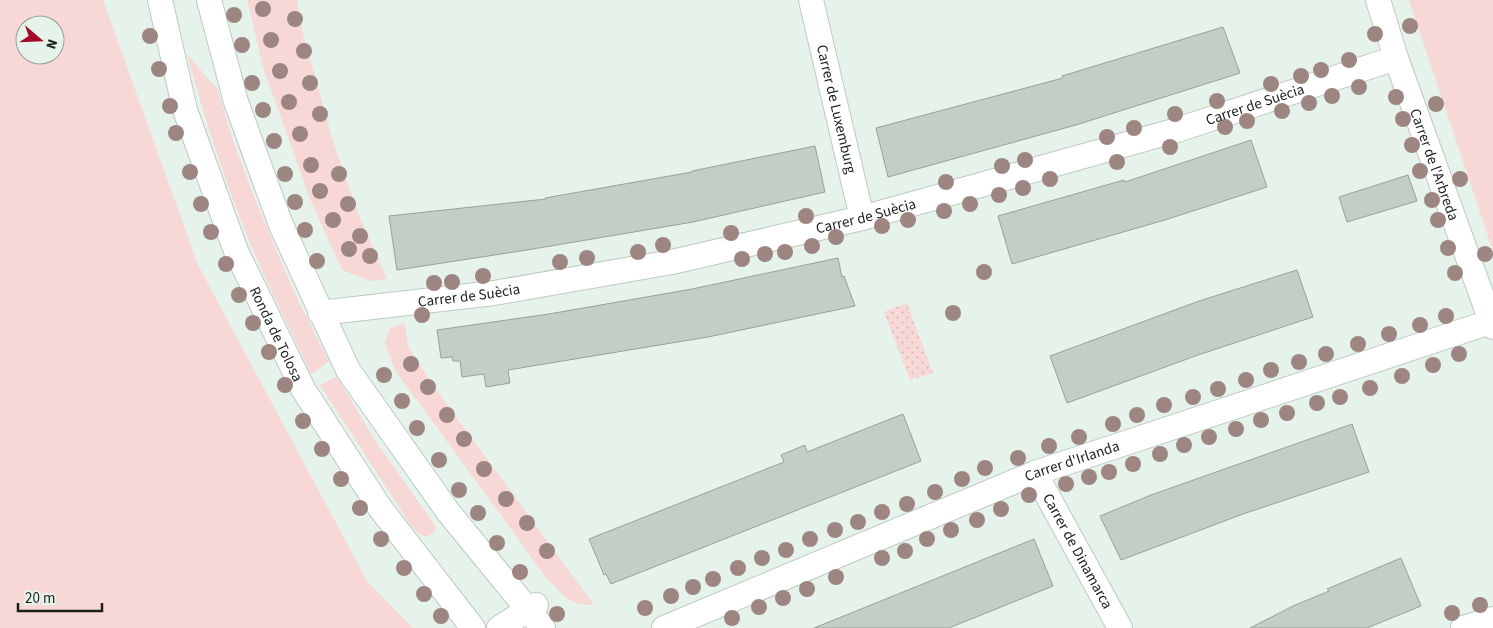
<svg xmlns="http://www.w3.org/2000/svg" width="1493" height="628" font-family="'Source Sans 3',sans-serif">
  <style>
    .green { fill: #f7d8d7; fill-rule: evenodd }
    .park { fill: url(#park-dots) }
    .building { fill: #c2cfc7; stroke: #96a29b }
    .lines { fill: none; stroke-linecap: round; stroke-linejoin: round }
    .street-casing { stroke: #bdcac3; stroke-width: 26 }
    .street { stroke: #fff; stroke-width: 24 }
    .tree { fill: #9d8682 }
    .labels { text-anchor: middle; stroke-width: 4; stroke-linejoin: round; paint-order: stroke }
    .street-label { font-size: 15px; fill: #1b201d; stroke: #e5f3ea }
  </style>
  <defs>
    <pattern id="park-dots" width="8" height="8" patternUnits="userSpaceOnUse" patternTransform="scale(1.25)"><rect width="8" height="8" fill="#f7d8d7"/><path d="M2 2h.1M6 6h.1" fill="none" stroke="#d3b9b8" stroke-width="1.8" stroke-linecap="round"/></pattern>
  </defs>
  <rect width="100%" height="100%" fill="#e5f3ea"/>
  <!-- green -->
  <g class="green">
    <path d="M0,0H103L198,265L367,581L413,628H0ZM25,25H55V55H25Z"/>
    <path d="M247,0H297L301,26L334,145L360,218L387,279L371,281L342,270L310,199L263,67Z"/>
    <path d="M1409,0H1493V251Z"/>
    <path d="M187,54L208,79L217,88L235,146L255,199L293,290L329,362L311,374C299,347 286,321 273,295C237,218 209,136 187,54Z"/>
    <path d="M405,323L408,346L433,385L594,605C569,606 564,595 548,580L395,370L385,343L390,328Z"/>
    <path d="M337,376L374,439L436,527L433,533L427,537L419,534L410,524L320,385Z"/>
  </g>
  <!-- park -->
  <path class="park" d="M907,303L933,373L910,380L884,312Z"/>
  <!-- building -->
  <g class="building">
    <path d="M1223,27L1240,73L1076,125L888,177L876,128L1063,78L1062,76Z"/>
    <path d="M1251,140L1267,187L1165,220L1012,264L998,216L1124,180L1125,182Z"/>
    <path d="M815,146L825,192L693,222L527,250L397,270L389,216L546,199L545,198L692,172V171Z"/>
    <path d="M1408,175L1417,201L1347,222L1339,197Z"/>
    <path d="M838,258L842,277L844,276L855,306L708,337L508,370L510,383L486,387L484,374L462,377L460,361H453L452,357L441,358L437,330L549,314L692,289Z"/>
    <path d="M1297,270L1313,317L1198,355L1067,403L1050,356L1199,301Z"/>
    <path d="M903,414L921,461L611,584L606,574L604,575L589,539L784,462L781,455L805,445L807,452Z"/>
    <path d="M1352,424L1369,472L1243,514L1121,560L1100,516L1151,495Z"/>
    <path d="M1034,539L1053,586L949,628H814Z"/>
    <path d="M1401,558L1421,606L1367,628H1250L1293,606L1329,591L1327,589Z"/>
  </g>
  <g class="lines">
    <defs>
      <g id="street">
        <path id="s1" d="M160,0L185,110L236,251L303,389L380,508L473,628"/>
        <path d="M209,0L236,102L281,225L348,370L449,513L543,628"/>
        <path id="s2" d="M811,0L862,218"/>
        <path id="s3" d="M1378,0L1396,58L1493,327"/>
        <path id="s4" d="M320,313L494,293L672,262L862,218L1177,130L1396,58"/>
        <path id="s5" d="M1035,473L1120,628"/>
        <path d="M499,628L536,605"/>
        <path id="s6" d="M664,628L1035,473L1493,321"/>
        <path d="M1463,628L1493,619"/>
      </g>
    </defs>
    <!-- street casing -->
    <use href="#street" class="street-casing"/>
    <!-- street -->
    <use href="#street" class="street"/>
  </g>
  <!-- trees -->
  <g class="tree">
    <circle cx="263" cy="9" r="8"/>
    <circle cx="234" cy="15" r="8"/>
    <circle cx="295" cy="19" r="8"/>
    <circle cx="1410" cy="26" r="8"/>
    <circle cx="1375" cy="34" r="8"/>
    <circle cx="150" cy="36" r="8"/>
    <circle cx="271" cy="40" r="8"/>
    <circle cx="242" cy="45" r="8"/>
    <circle cx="304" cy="51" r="8"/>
    <circle cx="1349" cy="60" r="8"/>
    <circle cx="159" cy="69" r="8"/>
    <circle cx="1321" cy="70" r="8"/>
    <circle cx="280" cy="71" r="8"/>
    <circle cx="1301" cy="76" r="8"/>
    <circle cx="252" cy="83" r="8"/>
    <circle cx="310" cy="83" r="8"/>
    <circle cx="1271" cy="84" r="8"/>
    <circle cx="1359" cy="87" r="8"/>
    <circle cx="1332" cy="96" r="8"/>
    <circle cx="1396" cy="97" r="8"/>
    <circle cx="1217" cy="101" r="8"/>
    <circle cx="289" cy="102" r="8"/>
    <circle cx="1309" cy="103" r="8"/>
    <circle cx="1436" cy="104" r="8"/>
    <circle cx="170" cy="106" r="8"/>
    <circle cx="263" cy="110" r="8"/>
    <circle cx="1282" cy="111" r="8"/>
    <circle cx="320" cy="114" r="8"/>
    <circle cx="1175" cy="114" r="8"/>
    <circle cx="1403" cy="119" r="8"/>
    <circle cx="1247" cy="121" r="8"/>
    <circle cx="1225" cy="127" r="8"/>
    <circle cx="1134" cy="128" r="8"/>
    <circle cx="176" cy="133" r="8"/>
    <circle cx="300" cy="134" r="8"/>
    <circle cx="1107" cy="137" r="8"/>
    <circle cx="274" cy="141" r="8"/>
    <circle cx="1412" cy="145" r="8"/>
    <circle cx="1170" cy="147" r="8"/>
    <circle cx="1025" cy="160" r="8"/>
    <circle cx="1117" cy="162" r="8"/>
    <circle cx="311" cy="165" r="8"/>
    <circle cx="1002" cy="166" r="8"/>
    <circle cx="1420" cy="171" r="8"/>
    <circle cx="190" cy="172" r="8"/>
    <circle cx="285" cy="174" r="8"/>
    <circle cx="339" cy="174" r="8"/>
    <circle cx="1050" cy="179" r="8"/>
    <circle cx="1460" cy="179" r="8"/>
    <circle cx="946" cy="182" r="8"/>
    <circle cx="1023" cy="188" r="8"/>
    <circle cx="320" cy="191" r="8"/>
    <circle cx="999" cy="195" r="8"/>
    <circle cx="1432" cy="200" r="8"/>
    <circle cx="295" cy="202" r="8"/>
    <circle cx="201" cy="204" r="8"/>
    <circle cx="348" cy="204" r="8"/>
    <circle cx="970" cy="204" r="8"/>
    <circle cx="944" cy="211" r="8"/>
    <circle cx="806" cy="216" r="8"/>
    <circle cx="333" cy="220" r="8"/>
    <circle cx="908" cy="220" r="8"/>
    <circle cx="1438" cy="220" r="8"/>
    <circle cx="882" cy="226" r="8"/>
    <circle cx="305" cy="230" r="8"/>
    <circle cx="211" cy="232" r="8"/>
    <circle cx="731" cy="233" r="8"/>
    <circle cx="360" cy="236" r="8"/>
    <circle cx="836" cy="237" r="8"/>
    <circle cx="663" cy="245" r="8"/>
    <circle cx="812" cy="246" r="8"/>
    <circle cx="1448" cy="248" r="8"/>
    <circle cx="349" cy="249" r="8"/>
    <circle cx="638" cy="252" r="8"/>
    <circle cx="785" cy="252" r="8"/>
    <circle cx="765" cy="254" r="8"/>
    <circle cx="1485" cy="254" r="8"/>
    <circle cx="370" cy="256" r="8"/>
    <circle cx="587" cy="258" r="8"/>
    <circle cx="742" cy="259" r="8"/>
    <circle cx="317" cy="261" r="8"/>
    <circle cx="560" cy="262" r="8"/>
    <circle cx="226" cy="264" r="8"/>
    <circle cx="984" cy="272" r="8"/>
    <circle cx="1455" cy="273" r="8"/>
    <circle cx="483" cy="276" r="8"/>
    <circle cx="452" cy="282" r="8"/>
    <circle cx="434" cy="283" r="8"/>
    <circle cx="239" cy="295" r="8"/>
    <circle cx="953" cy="313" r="8"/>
    <circle cx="422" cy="315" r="8"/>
    <circle cx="1446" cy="316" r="8"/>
    <circle cx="253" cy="323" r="8"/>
    <circle cx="1420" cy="325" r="8"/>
    <circle cx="1389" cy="334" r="8"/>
    <circle cx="1358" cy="344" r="8"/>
    <circle cx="269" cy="352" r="8"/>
    <circle cx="1326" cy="354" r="8"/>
    <circle cx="1459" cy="354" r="8"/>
    <circle cx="1299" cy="362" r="8"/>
    <circle cx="411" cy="364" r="8"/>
    <circle cx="1433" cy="365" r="8"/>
    <circle cx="1271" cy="370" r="8"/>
    <circle cx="384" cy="375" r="8"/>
    <circle cx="1402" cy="376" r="8"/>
    <circle cx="1246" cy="380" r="8"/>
    <circle cx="285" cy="385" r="8"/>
    <circle cx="428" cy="387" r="8"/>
    <circle cx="1370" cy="388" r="8"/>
    <circle cx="1218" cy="389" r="8"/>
    <circle cx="1193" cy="397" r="8"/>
    <circle cx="1340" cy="397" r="8"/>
    <circle cx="402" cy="401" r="8"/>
    <circle cx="1317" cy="403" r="8"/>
    <circle cx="1164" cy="405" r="8"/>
    <circle cx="1287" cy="413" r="8"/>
    <circle cx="447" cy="415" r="8"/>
    <circle cx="1137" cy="415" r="8"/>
    <circle cx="1261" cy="420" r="8"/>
    <circle cx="303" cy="421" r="8"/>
    <circle cx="1113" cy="424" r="8"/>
    <circle cx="417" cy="428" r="8"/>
    <circle cx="1236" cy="429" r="8"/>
    <circle cx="1079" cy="437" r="8"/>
    <circle cx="1209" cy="437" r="8"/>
    <circle cx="464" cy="439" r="8"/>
    <circle cx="1184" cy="445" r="8"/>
    <circle cx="1049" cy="446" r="8"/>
    <circle cx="322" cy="449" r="8"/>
    <circle cx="1160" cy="454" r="8"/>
    <circle cx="1018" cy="458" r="8"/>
    <circle cx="439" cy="460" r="8"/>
    <circle cx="1133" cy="464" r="8"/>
    <circle cx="985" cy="468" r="8"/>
    <circle cx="484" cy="469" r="8"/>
    <circle cx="1109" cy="472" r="8"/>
    <circle cx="1089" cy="477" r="8"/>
    <circle cx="341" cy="479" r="8"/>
    <circle cx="962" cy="479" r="8"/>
    <circle cx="1066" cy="484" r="8"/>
    <circle cx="459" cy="490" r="8"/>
    <circle cx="935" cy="492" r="8"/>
    <circle cx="1029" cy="495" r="8"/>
    <circle cx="506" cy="499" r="8"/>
    <circle cx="907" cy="504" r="8"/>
    <circle cx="360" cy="508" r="8"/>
    <circle cx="1001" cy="509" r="8"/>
    <circle cx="882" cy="512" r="8"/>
    <circle cx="478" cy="513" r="8"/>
    <circle cx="977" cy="520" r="8"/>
    <circle cx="858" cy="522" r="8"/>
    <circle cx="527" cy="523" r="8"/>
    <circle cx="835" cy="530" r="8"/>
    <circle cx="951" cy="530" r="8"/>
    <circle cx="381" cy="539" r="8"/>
    <circle cx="810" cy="539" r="8"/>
    <circle cx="927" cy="539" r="8"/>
    <circle cx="497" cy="543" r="8"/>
    <circle cx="786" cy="550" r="8"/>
    <circle cx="547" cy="551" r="8"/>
    <circle cx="905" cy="551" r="8"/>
    <circle cx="762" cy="558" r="8"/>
    <circle cx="882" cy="558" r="8"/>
    <circle cx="404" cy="568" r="8"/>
    <circle cx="738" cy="568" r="8"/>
    <circle cx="520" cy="572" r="8"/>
    <circle cx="836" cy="577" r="8"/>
    <circle cx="713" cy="579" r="8"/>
    <circle cx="693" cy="587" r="8"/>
    <circle cx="807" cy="589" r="8"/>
    <circle cx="424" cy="594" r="8"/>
    <circle cx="671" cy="596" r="8"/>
    <circle cx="783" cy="598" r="8"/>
    <circle cx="1480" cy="605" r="8"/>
    <circle cx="759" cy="607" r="8"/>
    <circle cx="645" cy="608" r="8"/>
    <circle cx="1452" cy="613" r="8"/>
    <circle cx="557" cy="614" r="8"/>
    <circle cx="441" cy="616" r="8"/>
    <circle cx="732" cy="618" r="8"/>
  </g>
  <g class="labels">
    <!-- street labels -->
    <g class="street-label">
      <text dy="5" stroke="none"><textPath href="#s4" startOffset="960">Carrer de Suècia</textPath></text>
      <text dy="5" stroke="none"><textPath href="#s2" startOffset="112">Carrer de Luxemburg</textPath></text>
      <text dy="5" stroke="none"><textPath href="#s3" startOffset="174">Carrer de l'Arbreda</textPath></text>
      <text dy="5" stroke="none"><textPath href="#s4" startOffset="555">Carrer de Suècia</textPath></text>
      <text dy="5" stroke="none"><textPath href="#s4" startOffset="150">Carrer de Suècia</textPath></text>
      <text dy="5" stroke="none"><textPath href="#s1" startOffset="355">Ronda de Tolosa</textPath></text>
      <text dy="5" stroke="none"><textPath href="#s6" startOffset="441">Carrer d'Irlanda</textPath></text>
      <text dy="5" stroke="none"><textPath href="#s5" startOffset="89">Carrer de Dinamarca</textPath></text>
    </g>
  </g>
  <!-- north arrow -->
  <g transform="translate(40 40) rotate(109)"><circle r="24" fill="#e5f3ea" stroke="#949f98"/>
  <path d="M0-4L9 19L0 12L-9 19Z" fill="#a40827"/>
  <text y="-8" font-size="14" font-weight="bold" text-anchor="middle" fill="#1b201d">N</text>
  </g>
  <!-- scale -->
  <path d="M18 603v8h84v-8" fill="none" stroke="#1b201d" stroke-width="2.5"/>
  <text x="25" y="603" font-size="15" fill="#1b201d" stroke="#e5f3ea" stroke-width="4" paint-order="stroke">20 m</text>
</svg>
